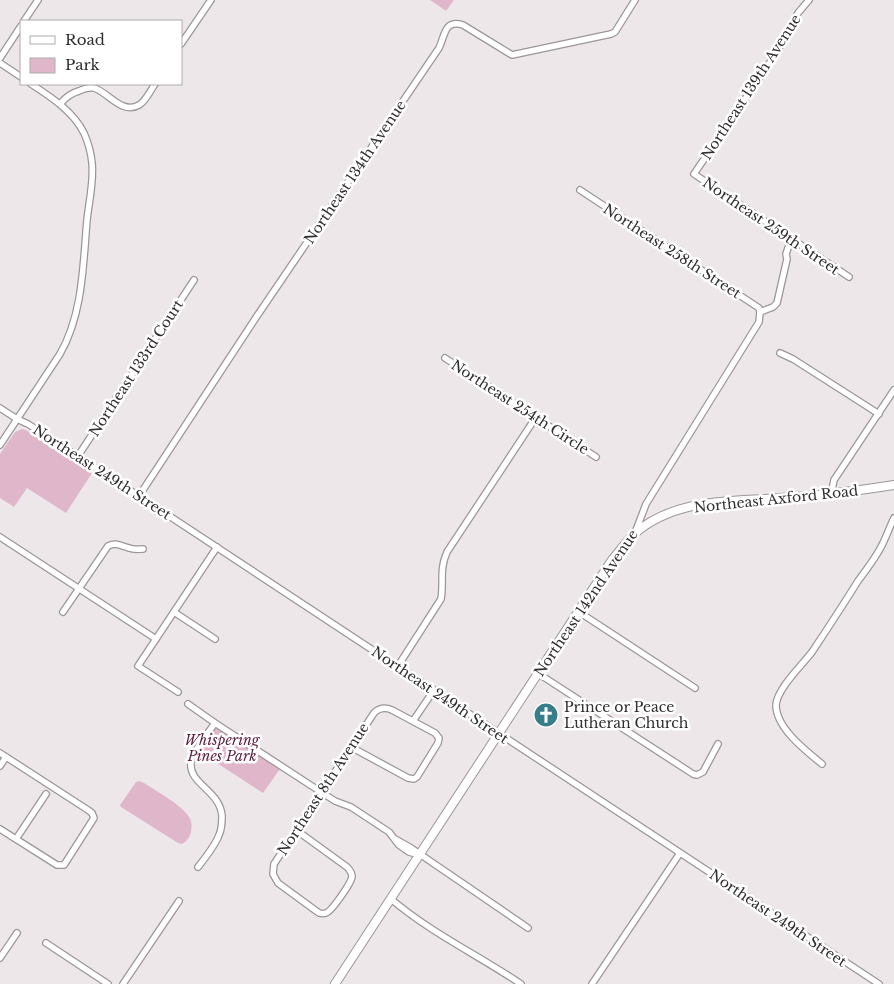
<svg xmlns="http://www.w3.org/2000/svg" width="894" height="984" font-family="'Libre Baskerville',serif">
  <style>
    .green { fill: #e0b7ca }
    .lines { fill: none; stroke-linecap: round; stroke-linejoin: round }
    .minor-casing { stroke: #9c9698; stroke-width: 8 }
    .major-casing { stroke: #9c9698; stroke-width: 10 }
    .minor { stroke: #fff; stroke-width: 5.5 }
    .major { stroke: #fff; stroke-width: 8 }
    .labels { text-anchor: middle; stroke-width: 5; stroke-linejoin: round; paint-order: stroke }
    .street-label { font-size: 14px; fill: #322f30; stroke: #fff }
    .poi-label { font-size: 14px; fill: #322f30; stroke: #fff; text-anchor: start }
    .park-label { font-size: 14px; font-style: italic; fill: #5e1e42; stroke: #fff }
  </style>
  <rect width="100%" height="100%" fill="#eee7ea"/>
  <!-- green -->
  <g class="green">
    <path d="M430,0H454L446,11Z"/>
    <path d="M22,429L26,430L92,473L66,513L27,488L14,507L0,498V454L15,432Z"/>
    <path d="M216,729H221L280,769L263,793L200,752L213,730Z"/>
    <path d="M139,781L144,783C156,791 182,805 189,817C192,821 192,827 191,832C190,837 186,842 182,844L178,843L121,807L120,805L136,782Z"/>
  </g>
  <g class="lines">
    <defs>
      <g id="minor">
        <path d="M809,0L798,13L777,52L694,174L849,277"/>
        <path d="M24,21L38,0"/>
        <path d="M181,44L211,0"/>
        <path d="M0,58L21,26"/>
        <path d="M0,63L21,77"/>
        <path d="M60,104C65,98 71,93 79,91C83,89 88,87 94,88C108,92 122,115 139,105C146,101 150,91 155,84"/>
        <path d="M580,190L759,308L760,312"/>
        <path d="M760,312L773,307L777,303L787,259L786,254L791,239"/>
        <path d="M780,353L793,359L879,414"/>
        <path d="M445,358L596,457"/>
        <path d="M0,408L17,419L28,424L139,496L879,984"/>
        <path d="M0,445L60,354C83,314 83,265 87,220C89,201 94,181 92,163C91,153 88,142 84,133C73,111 51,97 31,84"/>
        <path d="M78,456L194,280"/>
        <path d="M831,495L834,480L894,390"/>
        <path d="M139,496L257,316L439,48C445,36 444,19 463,25L512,55L611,34L615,32L635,0"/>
        <path d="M635,533L646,504L759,322L760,312"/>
        <path d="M0,537L156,639"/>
        <path d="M63,612L108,546C116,542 121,546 129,548C134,550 138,549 143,549"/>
        <path d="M174,612L215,639"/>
        <path d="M579,612L695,688"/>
        <path d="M398,666L441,599C444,581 439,570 447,552L536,417"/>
        <path d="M539,674L693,774L697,775L703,772L718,744"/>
        <path d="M178,692L138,666L217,547"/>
        <path d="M188,704L215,723L321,792L335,801L351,807L389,832L399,845L409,852L420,855"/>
        <path d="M413,721L434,690"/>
        <path d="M0,753L88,810L92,813L94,818L64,865H57L0,829"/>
        <path d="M822,764C806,751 776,728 776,705C777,689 802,665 812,652C828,628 843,605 858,581C867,569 877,556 883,543C887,535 890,526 894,518"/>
        <path d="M0,766L6,757"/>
        <path d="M296,830L347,867C350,870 352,873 352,877C351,883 332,911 326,913C323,914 322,914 319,913L278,883L273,874L274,864L374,713C379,708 385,707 392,710L435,733L439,738L438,743L417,777L414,779L408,778L351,747"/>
        <path d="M16,839L46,794"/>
        <path d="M395,839L411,848L528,928"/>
        <path d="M198,867C205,858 215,846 219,835C222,829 222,823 222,816C220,790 188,784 191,762C192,752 209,732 215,723"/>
        <path d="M391,899C431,933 478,955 521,984"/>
        <path d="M46,943L108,984"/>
        <path d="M0,958L17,933"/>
        <path d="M123,984L179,901"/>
        <path d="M592,984L680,853"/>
      </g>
      <path id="major" d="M335,984L612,560C619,552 626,542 634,534C675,498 730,502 780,498C818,496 856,491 894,485"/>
    </defs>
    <!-- minor casing -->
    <use href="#minor" class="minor-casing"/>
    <!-- major casing -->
    <use href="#major" class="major-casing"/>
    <!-- minor -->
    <use href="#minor" class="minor"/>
    <!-- major -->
    <use href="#major" class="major"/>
  </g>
  <!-- icons -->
  <defs>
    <symbol id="church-disc" viewBox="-11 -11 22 22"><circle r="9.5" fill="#387e8a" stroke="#fff"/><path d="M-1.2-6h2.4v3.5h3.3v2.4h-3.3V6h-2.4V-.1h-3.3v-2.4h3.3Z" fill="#fff"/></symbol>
  </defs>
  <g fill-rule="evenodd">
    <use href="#church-disc" x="532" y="701" width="28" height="28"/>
  </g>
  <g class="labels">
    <!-- street labels -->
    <g class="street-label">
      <text transform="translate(751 87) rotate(-57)" y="5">Northeast 139th Avenue</text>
      <text transform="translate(355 172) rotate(-56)" y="5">Northeast 134th Avenue</text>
      <text transform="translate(771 226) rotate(34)" y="5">Northeast 259th Street</text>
      <text transform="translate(672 251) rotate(33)" y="5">Northeast 258th Street</text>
      <text transform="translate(136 368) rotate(-57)" y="5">Northeast 133rd Court</text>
      <text transform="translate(520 407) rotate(33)" y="5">Northeast 254th Circle</text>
      <text transform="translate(102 472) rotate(33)" y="5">Northeast 249th Street</text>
      <text transform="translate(776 499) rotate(-6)" y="5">Northeast Axford Road</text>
      <text transform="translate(586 603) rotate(-56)" y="5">Northeast 142nd Avenue</text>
      <text transform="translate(440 695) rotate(34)" y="5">Northeast 249th Street</text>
      <text transform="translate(323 789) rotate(-57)" y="5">Northeast 8th Avenue</text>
      <text transform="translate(778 918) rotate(34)" y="5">Northeast 249th Street</text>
    </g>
    <!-- poi labels -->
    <g class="poi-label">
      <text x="564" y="712">Prince or Peace<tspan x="564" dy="16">Lutheran Church</tspan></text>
    </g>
    <!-- park labels -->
    <g class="park-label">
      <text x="222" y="745">Whispering<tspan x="222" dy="16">Pines Park</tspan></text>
    </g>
  </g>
  <!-- legend -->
  <rect x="20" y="20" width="162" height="65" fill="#ffffff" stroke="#adacac"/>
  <rect x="30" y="36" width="25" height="8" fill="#ffffff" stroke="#adacac"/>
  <text x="65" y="45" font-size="15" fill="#322f30">Road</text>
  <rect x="30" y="58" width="25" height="15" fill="#e0b7ca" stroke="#adacac"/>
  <text x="65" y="70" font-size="15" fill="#322f30">Park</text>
</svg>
